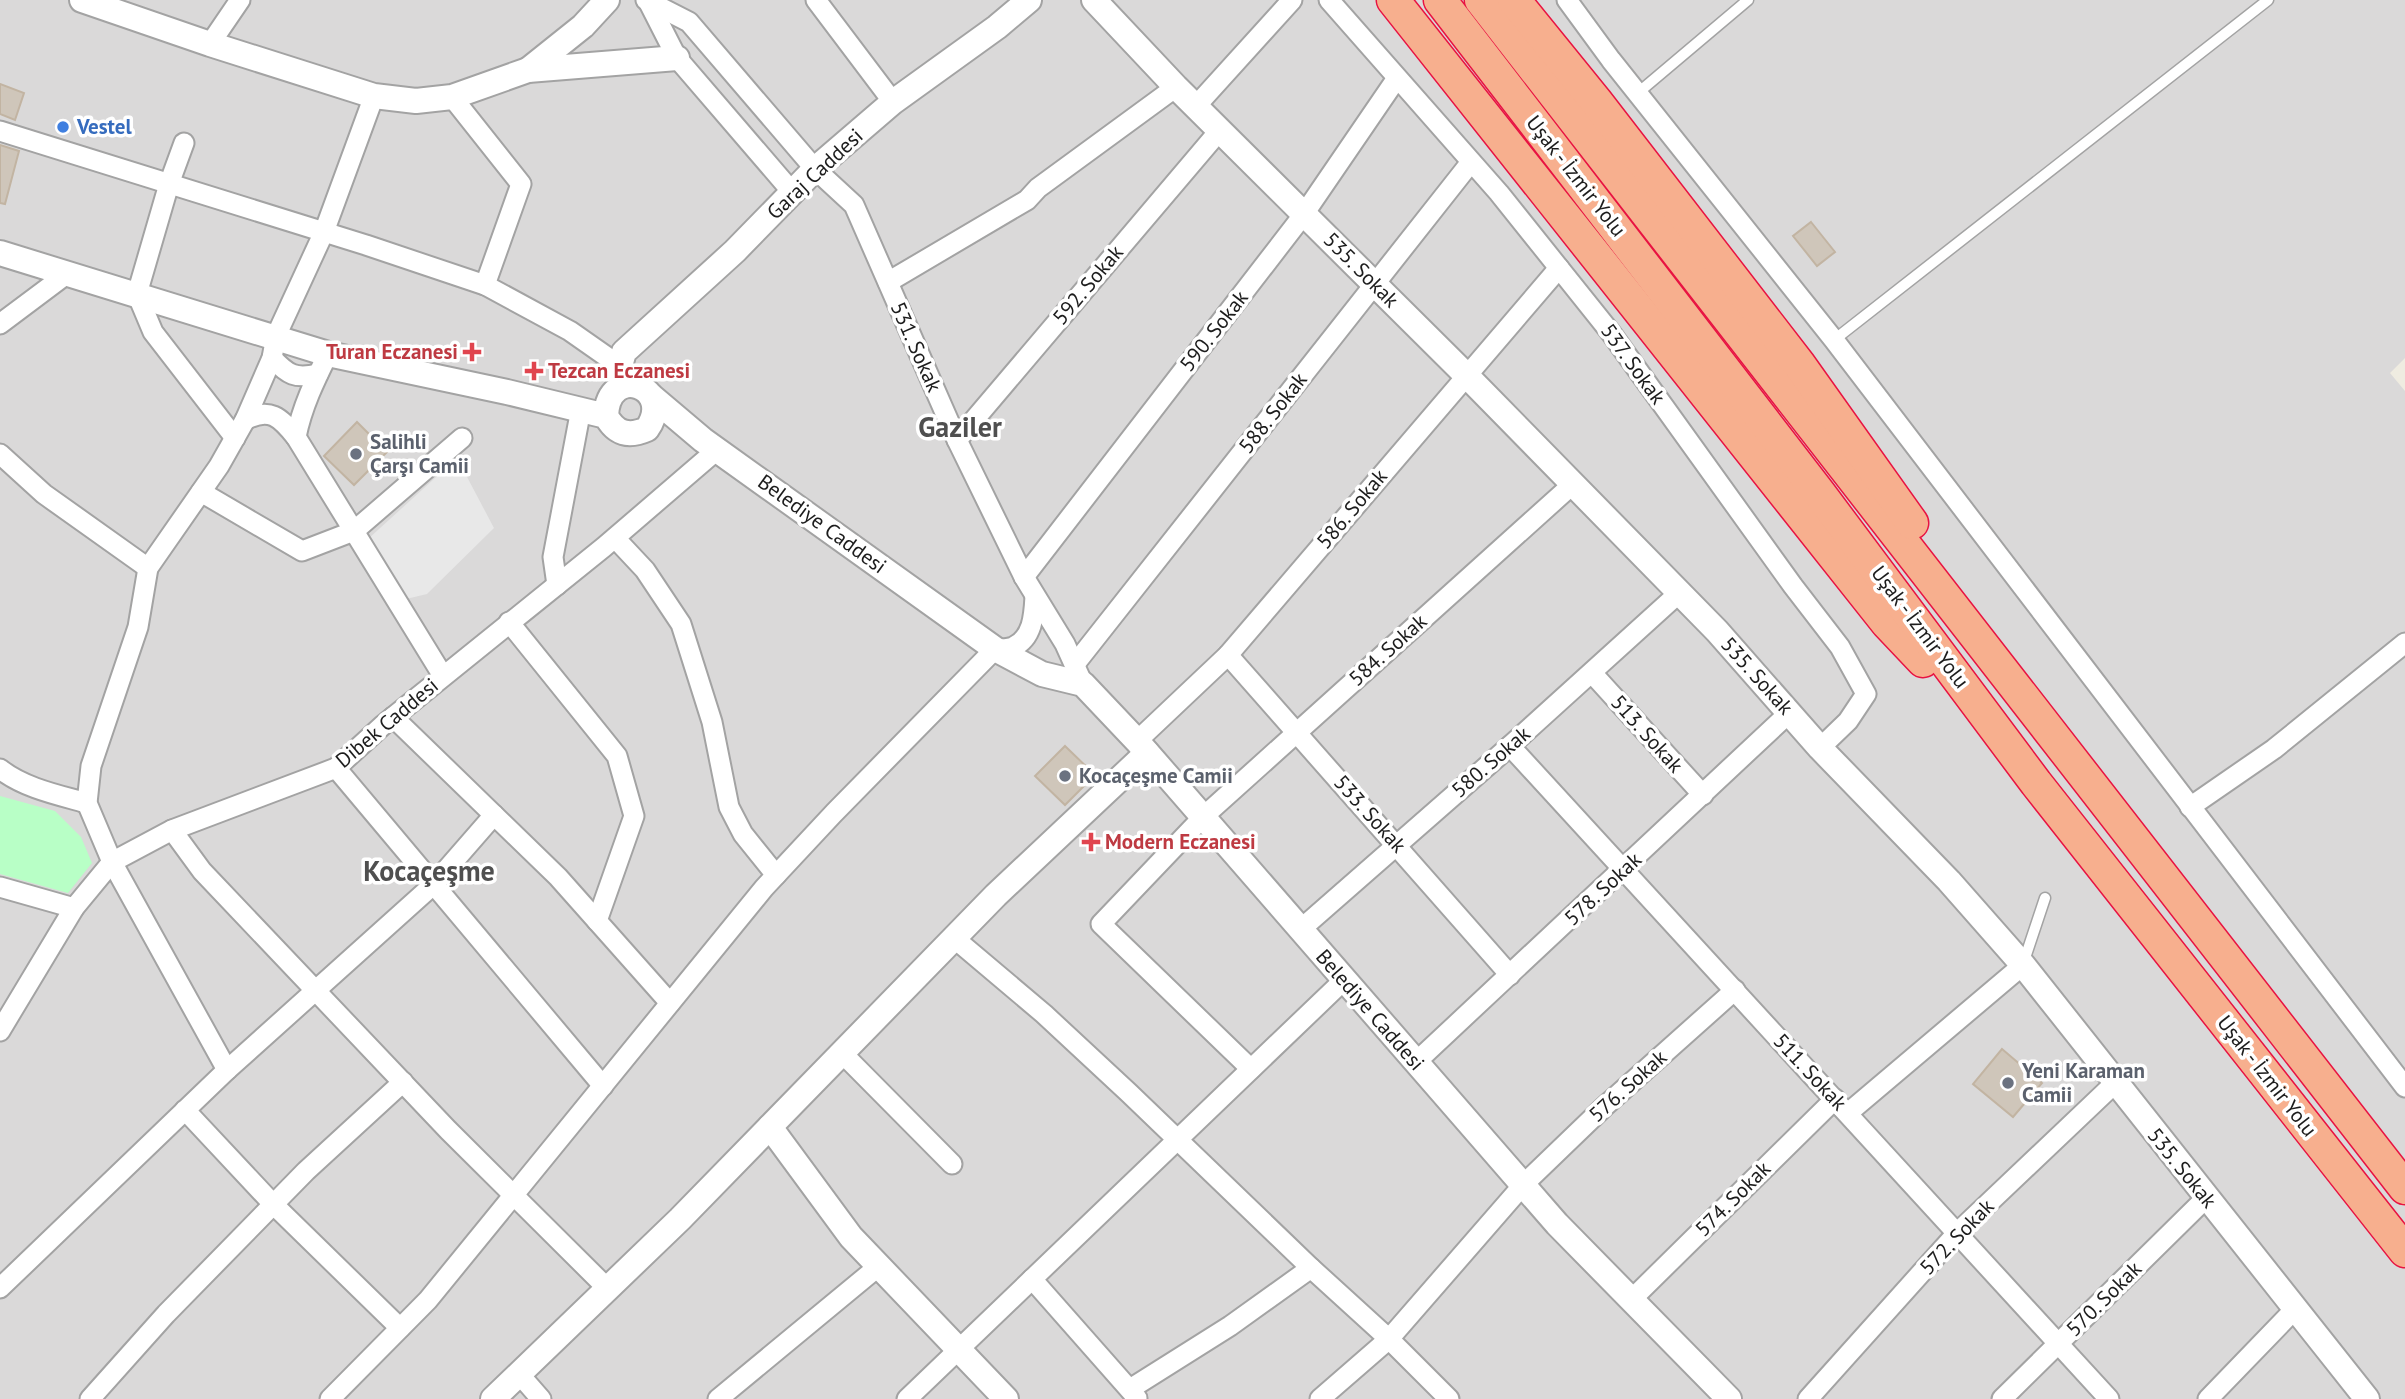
<svg xmlns="http://www.w3.org/2000/svg" width="2405" height="1399" font-family="'PT Sans',sans-serif">
  <style>
    .residential { fill: #dad9d9 }
    .park { fill: #b8ffc6 }
    .parking { fill: #e8e8e8 }
    .building { fill: #cfc6ba; stroke: #c2b4a2; stroke-width: 2 }
    .lines { fill: none; stroke-linecap: round; stroke-linejoin: round }
    .service-casing { stroke: #a3a3a3; stroke-width: 13 }
    .minor-casing { stroke: #a3a3a3; stroke-width: 23 }
    .tertiary-casing { stroke: #a3a3a3; stroke-width: 28 }
    .trunk-casing { stroke: #e81342; stroke-width: 35 }
    .service { stroke: #fff; stroke-width: 10 }
    .minor { stroke: #fff; stroke-width: 19 }
    .tertiary { stroke: #fff; stroke-width: 24 }
    .trunk { stroke: #f7af8e; stroke-width: 32 }
    .shop-dot { fill: #3f7fe0; stroke: #fff; stroke-width: 2.5 }
    .health-dot { fill: #e0444e; stroke: #fff; stroke-width: 2.5 }
    .worship-dot { fill: #6b7280; stroke: #fff; stroke-width: 2.5 }
    .labels { text-anchor: middle; stroke-width: 7; stroke-linejoin: round; paint-order: stroke }
    .shop-label { font-size: 21px; font-weight: bold; fill: #366cbe; stroke: #fff; text-anchor: start }
    .street-label { font-size: 21px; fill: #1c1c1c; stroke: #fff }
    .health-label { font-size: 21px; font-weight: bold; fill: #be3a42; stroke: #fff; text-anchor: start }
    .worship-label { font-size: 21px; font-weight: bold; fill: #5b616d; stroke: #fff; text-anchor: start }
    .district-label { font-size: 28px; font-weight: bold; fill: #4f4f4f; stroke: #fff }
  </style>
  <rect width="100%" height="100%" fill="#efece1"/>
  <!-- residential -->
  <path class="residential" d="M0,0H2405V358L2390,373L2405,391V1399H0Z"/>
  <!-- park -->
  <path class="park" d="M0,796L55,811L81,837L92,863L68,893L0,874Z"/>
  <!-- parking -->
  <path class="parking" d="M457,458L494,528L427,594L406,599L368,539Z"/>
  <!-- building -->
  <g class="building">
    <path d="M0,84L24,93L15,120L0,114Z"/>
    <path d="M0,145L19,151L5,204L0,203Z"/>
    <path d="M1811,222L1835,252L1817,266L1793,236Z"/>
    <path d="M357,422L387,452L354,485L324,456Z"/>
    <path d="M1065,746L1095,775L1065,805L1035,776Z"/>
    <path d="M2002,1049L2042,1083L2013,1117L1973,1084Z"/>
  </g>
  <g class="lines">
    <defs>
      <g id="service">
        <path d="M1639,92L1748,0"/>
        <path d="M1834,340L2268,0"/>
        <path d="M2023,964L2045,898"/>
      </g>
      <g id="minor">
        <path d="M646,0L689,22L815,169L854,205L957,440L1024,577L1065,644L1083,684"/>
        <path d="M816,0L893,102"/>
        <path d="M1329,0L1499,193L1611,333L1793,586L1840,647L1866,694L1848,721L1820,748"/>
        <path d="M1567,0L1611,60L1834,340L2405,1087"/>
        <path d="M649,3L677,58L793,193"/>
        <path d="M210,44L240,0"/>
        <path d="M452,97L521,184L485,285"/>
        <path d="M1196,106L1292,0"/>
        <path d="M0,131L366,245L485,285L570,331L620,366"/>
        <path d="M184,143L169,184L137,294L153,332L235,438"/>
        <path d="M888,282L1027,200L1038,188L1176,87"/>
        <path d="M0,324L68,273"/>
        <path d="M272,358C288,375 295,379 318,374"/>
        <path d="M245,420C270,407 280,417 296,437L443,676"/>
        <path d="M296,437C302,407 315,380 328,354"/>
        <path d="M957,440L1220,130"/>
        <path d="M0,454L44,494L148,568"/>
        <path d="M201,492L302,551L354,531L462,438"/>
        <path d="M615,538L645,570L681,624L712,722L729,807L743,834L776,875"/>
        <path d="M1024,577L1304,214L1397,78"/>
        <path d="M557,585L553,557L581,409"/>
        <path d="M509,622L617,756L634,816L597,921"/>
        <path d="M1228,655L1510,975"/>
        <path d="M1075,664L1471,162"/>
        <path d="M1592,673L1703,795"/>
        <path d="M393,717L558,877L670,1003"/>
        <path d="M1137,741L1228,655L1559,268"/>
        <path d="M1510,746L2109,1399"/>
        <path d="M336,768L603,1086"/>
        <path d="M0,769C24,788 58,795 87,803"/>
        <path d="M2190,807L2274,749L2405,643"/>
        <path d="M172,830L202,871L448,1130L608,1289"/>
        <path d="M0,887L74,908"/>
        <path d="M1301,929L1510,746L1679,593"/>
        <path d="M954,938L1044,1014L1129,1093L1311,1268"/>
        <path d="M0,1031L74,908L112,862L172,830L336,768L382,726L604,547L718,449"/>
        <path d="M842,1053L952,1164"/>
        <path d="M1415,1063L1789,713"/>
        <path d="M1251,1069L1101,924L1203,817L1573,484"/>
        <path d="M227,1070L112,862L87,803L91,766L138,627L148,568L219,466L245,420L272,358L276,336L324,232L374,96"/>
        <path d="M185,1110L273,1204L400,1328"/>
        <path d="M1848,1113L2023,965"/>
        <path d="M1032,1279L1137,1398"/>
        <path d="M0,1288L227,1070L433,885L494,815"/>
        <path d="M1631,1300L1835,1099"/>
        <path d="M520,1375L541,1399"/>
        <path d="M1130,1389L1230,1326L1311,1268L1389,1339L1449,1399"/>
        <path d="M90,1399L166,1314L306,1171L403,1082"/>
        <path d="M330,1399L428,1300L764,888L834,813L995,649C1000,649 1008,649 1013,647C1033,638 1034,615 1035,596"/>
        <path d="M718,1399L879,1266"/>
        <path d="M907,1399L1344,980"/>
        <path d="M1320,1399L1389,1339L1523,1185L1605,1106L1735,990"/>
        <path d="M1808,1399L1957,1233L2115,1083"/>
        <path d="M2002,1399L2206,1198"/>
        <path d="M2208,1399L2295,1309"/>
      </g>
      <g id="tertiary">
        <path d="M82,0L210,44L374,96L416,101L452,97L528,70L677,58"/>
        <path d="M1094,0L1176,87L1466,375L1717,631L1820,748L1949,881L2023,965L2367,1399"/>
        <path d="M528,70L583,26L607,0"/>
        <path d="M0,253L328,354L507,392L606,416C616,434 629,437 647,429C676,387 608,362 606,416"/>
        <path d="M623,386L620,366L624,352L735,251L815,169L893,102L997,27L1029,0"/>
        <path d="M651,396L703,440L995,649L1042,674L1083,684L1137,741L1557,1224L1729,1399"/>
        <path d="M770,1127L851,1237L1006,1399"/>
        <path d="M493,1399L680,1219L996,895L1147,753"/>
      </g>
      <g id="trunk">
        <path d="M1393,0L1887,623L1923,661"/>
        <path d="M1440,0L1820,494L2036,783L2405,1251"/>
        <path d="M1481,0L2405,1188"/>
        <path d="M1514,0L1596,101L1799,364L1912,523"/>
      </g>
    </defs>
    <!-- service casing -->
    <use href="#service" class="service-casing"/>
    <!-- minor casing -->
    <use href="#minor" class="minor-casing"/>
    <!-- tertiary casing -->
    <use href="#tertiary" class="tertiary-casing"/>
    <!-- trunk casing -->
    <use href="#trunk" class="trunk-casing"/>
    <!-- service -->
    <use href="#service" class="service"/>
    <!-- minor -->
    <use href="#minor" class="minor"/>
    <!-- tertiary -->
    <use href="#tertiary" class="tertiary"/>
    <!-- trunk -->
    <use href="#trunk" class="trunk"/>
  </g>
  <!-- markers -->
  <circle class="shop-dot" cx="63" cy="127" r="7"/>
  <g class="health-dot">
    <path d="M468.5 341.5h7v7h7v7h-7v7h-7v-7h-7v-7h7z"/>
    <path d="M530.5 360.5h7v7h7v7h-7v7h-7v-7h-7v-7h7z"/>
    <path d="M1087.5 831.5h7v7h7v7h-7v7h-7v-7h-7v-7h7z"/>
  </g>
  <g class="worship-dot">
    <circle cx="356" cy="454" r="7"/>
    <circle cx="1065" cy="776" r="7"/>
    <circle cx="2008" cy="1083" r="7"/>
  </g>
  <g class="labels">
    <!-- shop labels -->
    <g class="shop-label">
      <text x="77" y="134">Vestel</text>
    </g>
    <!-- street labels -->
    <g class="street-label">
      <text transform="translate(815 174) rotate(-43)" y="7">Garaj Caddesi</text>
      <text transform="translate(1576 176) rotate(52)" y="7">Uşak - İzmir Yolu</text>
      <text transform="translate(1361 270) rotate(45)" y="7">535. Sokak</text>
      <text transform="translate(1088 285) rotate(-50)" y="7">592. Sokak</text>
      <text transform="translate(1214 331) rotate(-52)" y="7">590. Sokak</text>
      <text transform="translate(916 347) rotate(66)" y="7">531. Sokak</text>
      <text transform="translate(1633 364) rotate(54)" y="7">537. Sokak</text>
      <text transform="translate(1273 413) rotate(-52)" y="7">588. Sokak</text>
      <text transform="translate(1352 509) rotate(-50)" y="7">586. Sokak</text>
      <text transform="translate(822 524) rotate(36)" y="7">Belediye Caddesi</text>
      <text transform="translate(1920 627) rotate(53)" y="7">Uşak - İzmir Yolu</text>
      <text transform="translate(1388 650) rotate(-42)" y="7">584. Sokak</text>
      <text transform="translate(1757 676) rotate(48)" y="7">535. Sokak</text>
      <text transform="translate(387 723) rotate(-40)" y="7">Dibek Caddesi</text>
      <text transform="translate(1647 734) rotate(48)" y="7">513. Sokak</text>
      <text transform="translate(1491 762) rotate(-41)" y="7">580. Sokak</text>
      <text transform="translate(1370 814) rotate(48)" y="7">533. Sokak</text>
      <text transform="translate(1603 889) rotate(-43)" y="7">578. Sokak</text>
      <text transform="translate(1370 1010) rotate(49)" y="7">Belediye Caddesi</text>
      <text transform="translate(1810 1072) rotate(47)" y="7">511. Sokak</text>
      <text transform="translate(2267 1076) rotate(52)" y="7">Uşak - İzmir Yolu</text>
      <text transform="translate(1628 1086) rotate(-42)" y="7">576. Sokak</text>
      <text transform="translate(2182 1168) rotate(51)" y="7">535. Sokak</text>
      <text transform="translate(1733 1199) rotate(-45)" y="7">574. Sokak</text>
      <text transform="translate(1957 1237) rotate(-46)" y="7">572. Sokak</text>
      <text transform="translate(2104 1299) rotate(-45)" y="7">570. Sokak</text>
    </g>
    <!-- health labels -->
    <g class="health-label">
      <text x="458" y="359" text-anchor="end">Turan Eczanesi</text>
      <text x="548" y="378">Tezcan Eczanesi</text>
      <text x="1105" y="849">Modern Eczanesi</text>
    </g>
    <!-- worship labels -->
    <g class="worship-label">
      <text x="370" y="449">Salihli<tspan x="370" dy="24">Çarşı Camii</tspan></text>
      <text x="1079" y="783">Kocaçeşme Camii</text>
      <text x="2022" y="1078">Yeni Karaman<tspan x="2022" dy="24">Camii</tspan></text>
    </g>
    <!-- district labels -->
    <g class="district-label">
      <text x="960" y="437">Gaziler</text>
      <text x="429" y="881">Kocaçeşme</text>
    </g>
  </g>
</svg>
